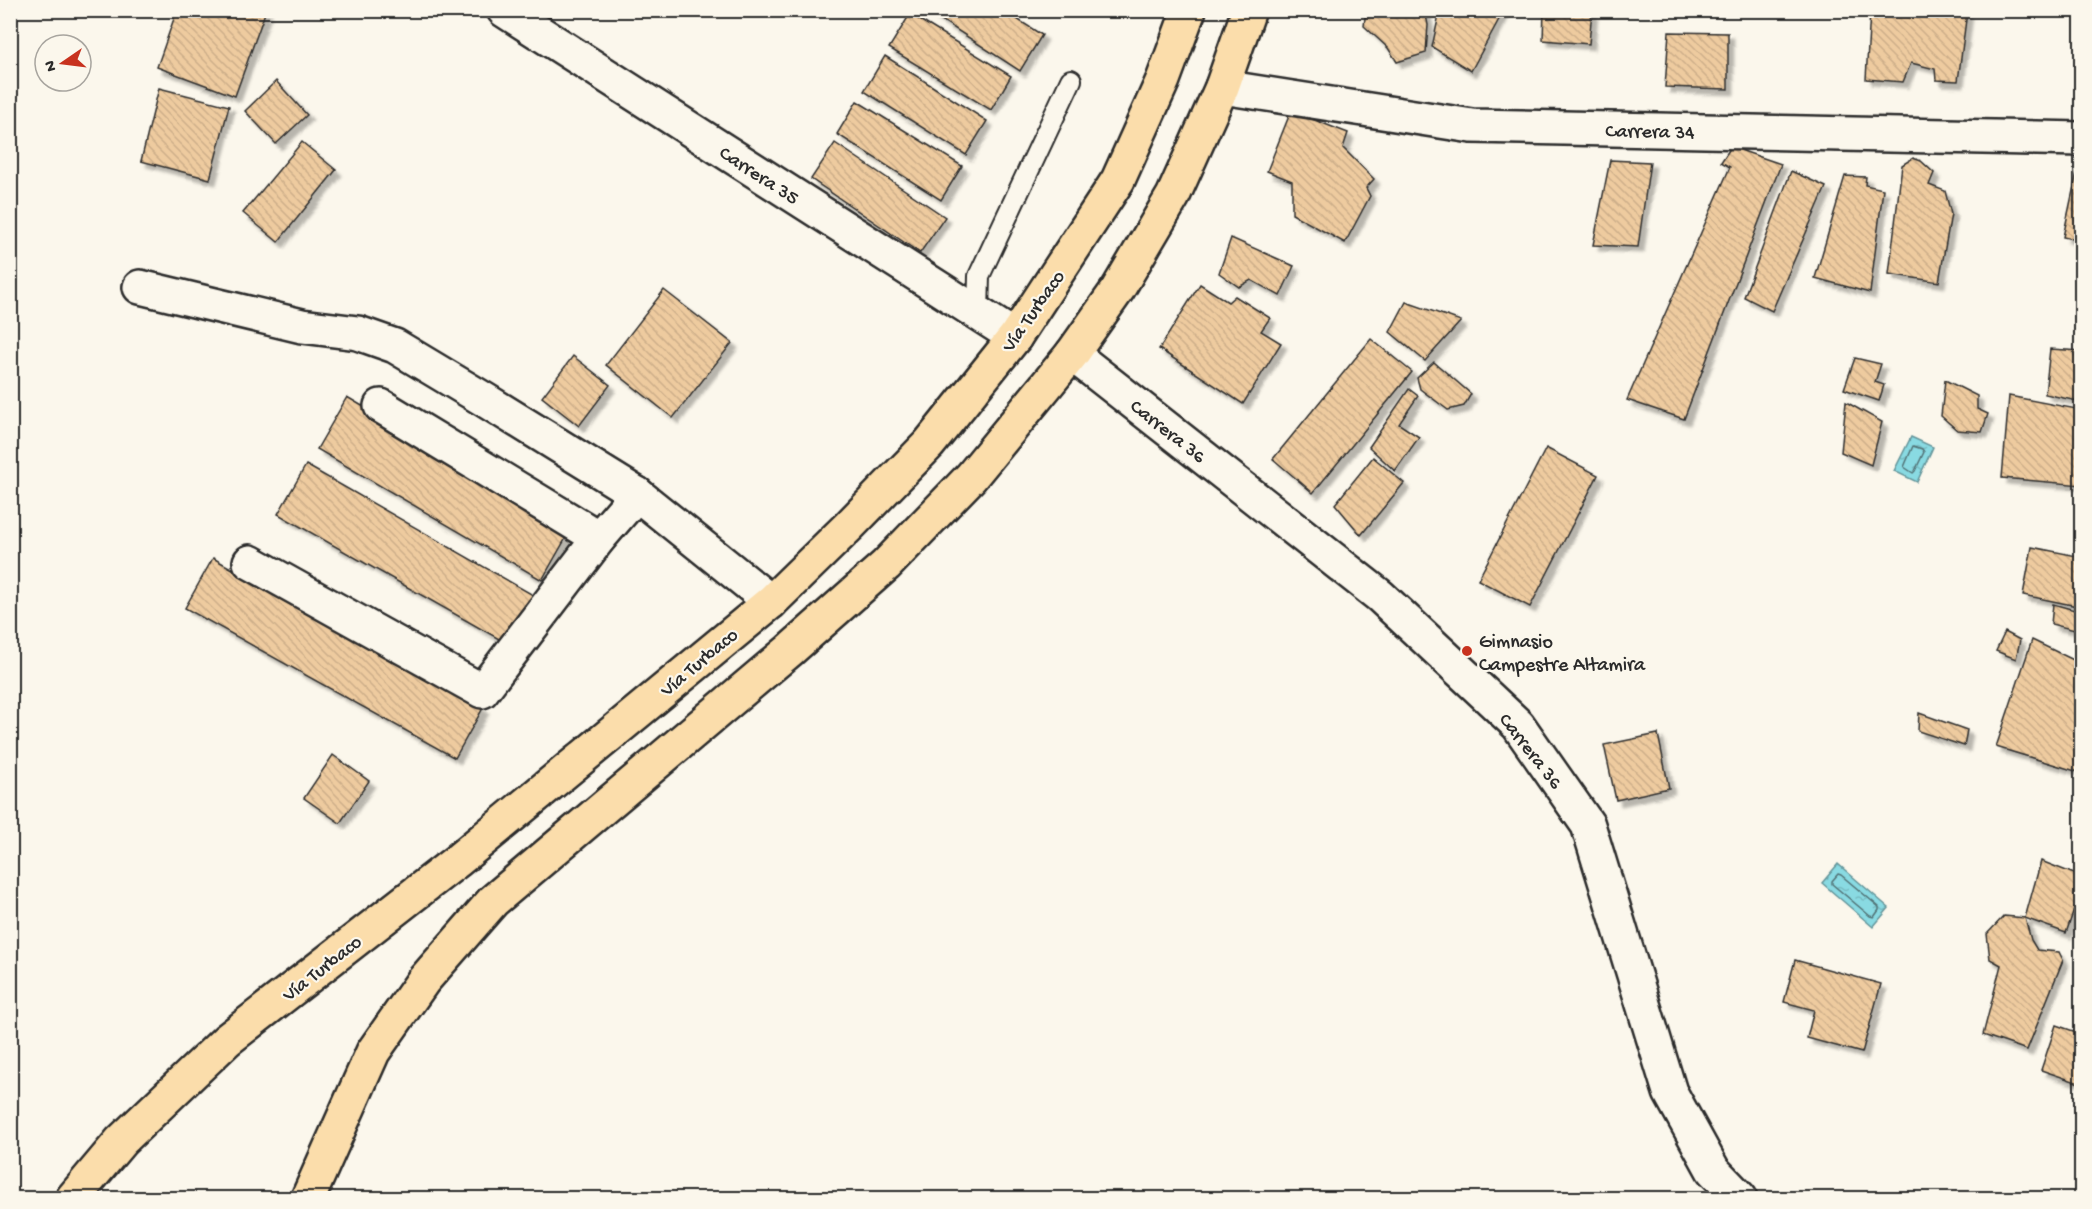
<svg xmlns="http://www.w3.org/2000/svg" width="2092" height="1209" font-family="'Gochi Hand',sans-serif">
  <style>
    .water { fill: url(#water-ripples); stroke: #639499; stroke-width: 1.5 }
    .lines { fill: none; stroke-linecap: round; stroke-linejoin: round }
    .shore { stroke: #517174; stroke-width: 1.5 }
    .building { fill: url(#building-back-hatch); stroke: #2b2b2b; stroke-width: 1.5; filter: url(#shadow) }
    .lane-casing { stroke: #2b2b2b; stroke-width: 24 }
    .street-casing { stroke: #2b2b2b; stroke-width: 38 }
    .highway-casing { stroke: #2b2b2b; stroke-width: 38 }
    .lane { stroke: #fbf7ec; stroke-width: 20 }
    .street { stroke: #fbf7ec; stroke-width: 33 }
    .highway { stroke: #fbddab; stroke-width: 33 }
    .poi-dot { fill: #c8321e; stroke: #fbf7ec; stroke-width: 2 }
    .labels { text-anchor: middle; stroke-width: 4.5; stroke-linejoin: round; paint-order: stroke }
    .street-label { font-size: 20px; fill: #2b2b2b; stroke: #fbf7ec }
    .poi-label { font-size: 20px; fill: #2b2b2b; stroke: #fbf7ec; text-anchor: start }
  </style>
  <defs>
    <pattern id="water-ripples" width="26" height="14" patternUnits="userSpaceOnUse" patternTransform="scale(1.5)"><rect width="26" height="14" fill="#89dae2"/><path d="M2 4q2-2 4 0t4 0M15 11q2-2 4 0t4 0" fill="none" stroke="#76bbc2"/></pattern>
    <pattern id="building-back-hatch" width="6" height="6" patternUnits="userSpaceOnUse" patternTransform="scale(1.5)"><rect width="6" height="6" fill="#eecb9f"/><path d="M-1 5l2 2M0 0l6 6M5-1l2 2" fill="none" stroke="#ccae89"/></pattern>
    <filter id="shadow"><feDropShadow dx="5.5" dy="5.5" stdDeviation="1.5" flood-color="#0004"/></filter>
  </defs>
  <rect width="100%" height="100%" fill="#fbf7ec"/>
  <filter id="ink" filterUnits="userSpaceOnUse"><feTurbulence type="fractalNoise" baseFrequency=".0167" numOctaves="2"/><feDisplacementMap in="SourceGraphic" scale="12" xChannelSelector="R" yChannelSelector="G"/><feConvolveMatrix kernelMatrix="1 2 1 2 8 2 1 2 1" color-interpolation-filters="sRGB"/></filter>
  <g filter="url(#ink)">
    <!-- water -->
    <g class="water">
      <path d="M1911,437L1933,447L1917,482L1894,471Z"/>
      <path d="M1838,864L1889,908L1873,927L1822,883Z"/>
    </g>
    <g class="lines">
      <!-- shore -->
      <g class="shore">
        <path d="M1913,446L1922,449L1924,452L1915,471L1913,473L1904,467Z"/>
        <path d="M1838,874L1841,875L1879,907V910L1874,917L1870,916L1832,884V881Z"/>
      </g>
    </g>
    <!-- building -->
    <g class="building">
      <path d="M177,10H266L235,96L157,67Z"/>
      <path d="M926,10H1003L1042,35L1020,71Z"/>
      <path d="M1366,10H1425L1428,25L1426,53L1397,62L1388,48L1364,26Z"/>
      <path d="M1440,10L1503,12L1471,71L1432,47Z"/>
      <path d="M1544,10H1592L1589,44L1543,40Z"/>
      <path d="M1877,10H1959L1967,12L1958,81L1936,80L1935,69L1911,63L1903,82L1866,79L1870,12Z"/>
      <path d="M910,14L1011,76L991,110L889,48Z"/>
      <path d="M1669,32L1728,33V89L1665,87Z"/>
      <path d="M885,56L987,121L966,155L864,91Z"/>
      <path d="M276,81L307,115L276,144L245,111Z"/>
      <path d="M159,88L229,106L210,179L141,161Z"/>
      <path d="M857,101L962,166L941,200L837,134Z"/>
      <path d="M1291,111L1348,133L1343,148L1374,179L1366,188L1370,196L1345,243L1292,214V181L1267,171Z"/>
      <path d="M302,142L336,170L278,242L243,213Z"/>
      <path d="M835,143L945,217L920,253L811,179Z"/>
      <path d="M1731,147L1781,164L1684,419L1627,400L1730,167L1721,162Z"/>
      <path d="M2082,149V241L2063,237Z"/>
      <path d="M1913,158L1921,161L1934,173L1929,185L1945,191L1951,214L1939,282L1889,274L1902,165Z"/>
      <path d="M1610,160L1650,162L1638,247L1593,245Z"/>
      <path d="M1791,171L1826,187L1772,311L1744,297Z"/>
      <path d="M1845,176L1866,177L1865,185L1883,189L1870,293L1815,278Z"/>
      <path d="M1231,238L1294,266L1280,296L1251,280L1239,287L1219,273Z"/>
      <path d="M1200,284L1228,302L1235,296L1270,318L1261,331L1281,343L1243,404L1159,349Z"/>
      <path d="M664,290L732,343L673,418L606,365Z"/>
      <path d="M1406,302L1461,321L1425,361L1390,332Z"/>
      <path d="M1371,339L1412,372L1313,493L1273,459Z"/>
      <path d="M2050,349L2082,351V402L2045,394Z"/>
      <path d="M573,356L610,385L579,426L542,397Z"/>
      <path d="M1855,358L1881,364L1875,382L1884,385L1879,401L1844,389Z"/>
      <path d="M1434,362L1471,394L1464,406L1448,410L1420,389L1417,378Z"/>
      <path d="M1945,380L1977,396V409L1988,414L1982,432L1957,430L1941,416Z"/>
      <path d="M1409,389L1418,396L1399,424L1419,437L1395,471L1369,447Z"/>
      <path d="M2009,396L2082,410V485L2002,478Z"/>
      <path d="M347,397L571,529L542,580L317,449Z"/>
      <path d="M1846,402L1882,422L1871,465L1841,452Z"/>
      <path d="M1546,448L1598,475L1530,607L1478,580Z"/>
      <path d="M1373,457L1404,483L1361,535L1335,504Z"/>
      <path d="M306,465L533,595L506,643L278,514Z"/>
      <path d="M2032,547L2082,557V607L2023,595Z"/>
      <path d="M213,558L483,708L455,758L185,608Z"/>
      <path d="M2053,604L2082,612V656L2074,653L2079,631L2051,624Z"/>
      <path d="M2005,632L2020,640L2016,659L1996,651Z"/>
      <path d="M2032,640L2082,664V773L1996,747Z"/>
      <path d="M1919,713L1967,730L1964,746L1918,731Z"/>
      <path d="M1658,734L1669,788L1616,800L1604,745Z"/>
      <path d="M333,755L369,781L340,823L304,798Z"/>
      <path d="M2041,861L2082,877V887L2066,933L2025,918Z"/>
      <path d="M2004,916L2025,918L2031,940L2037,950L2059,952L2063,960L2027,1050L1983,1035L2001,965L1990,959L1987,934Z"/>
      <path d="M1795,960L1881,984L1862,1053L1807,1038L1814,1010L1784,1002Z"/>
      <path d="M2056,1025L2082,1034V1084L2041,1070Z"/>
    </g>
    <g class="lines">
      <defs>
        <path id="lane" d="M978,313L979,276L1071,80"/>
        <g id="street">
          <path d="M504,10L1015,337"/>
          <path d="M1222,87L1472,126L2082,139"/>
          <path d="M140,287L302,326L358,333L395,346L485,400L637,494L771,602"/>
          <path d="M1072,354L1380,596L1518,725L1588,825L1670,1092L1713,1170L1740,1198"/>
          <path d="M381,406L599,538"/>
          <path d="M250,562L482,691L599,538L637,494"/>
        </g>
        <g id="highway">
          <path d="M73,1198L121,1141L227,1040L457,861L771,602L849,526L929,444L1015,337L1118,180L1163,80L1189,10"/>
          <path d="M308,1198L373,1052L423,981L493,901L789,651L886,565L971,477L1072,354L1118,289L1173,196L1222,87L1249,10"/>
        </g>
      </defs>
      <!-- lane casing -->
      <use href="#lane" class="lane-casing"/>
      <!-- street casing -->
      <use href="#street" class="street-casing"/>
      <!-- highway casing -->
      <use href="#highway" class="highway-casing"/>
      <!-- lane -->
      <use href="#lane" class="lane"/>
      <!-- street -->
      <use href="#street" class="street"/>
      <!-- highway -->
      <use href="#highway" class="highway"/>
    </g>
  </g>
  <!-- markers -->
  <circle class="poi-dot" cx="1467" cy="651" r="6"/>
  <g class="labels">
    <!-- street labels -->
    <g class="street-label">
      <text transform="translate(1650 130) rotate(1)" y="7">Carrera 34</text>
      <text transform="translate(760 174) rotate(33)" y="7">Carrera 35</text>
      <text transform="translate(1032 310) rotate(-55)" y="7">Vía Turbaco</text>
      <text transform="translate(1169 430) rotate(38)" y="7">Carrera 36</text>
      <text transform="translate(698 661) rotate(-40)" y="7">Vía Turbaco</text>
      <text transform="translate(1532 750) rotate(52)" y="7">Carrera 36</text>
      <text transform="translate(321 967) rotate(-38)" y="7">Vía Turbaco</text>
    </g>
    <!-- poi labels -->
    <g class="poi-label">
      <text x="1479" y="647">Gimnasio<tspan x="1479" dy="23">Campestre Altamira</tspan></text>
    </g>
  </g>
  <!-- margin -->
  <rect width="2092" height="1209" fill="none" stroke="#fbf7ec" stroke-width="36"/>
  <rect x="18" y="18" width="2056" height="1173" fill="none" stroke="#2b2b2b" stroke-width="2" filter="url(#ink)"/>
  <!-- north arrow -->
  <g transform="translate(63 63) rotate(256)"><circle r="28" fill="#fbf7ec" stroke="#a8a59f" stroke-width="1.5"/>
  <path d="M0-4.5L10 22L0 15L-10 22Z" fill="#c8321e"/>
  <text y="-9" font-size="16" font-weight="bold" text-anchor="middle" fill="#2b2b2b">N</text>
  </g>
</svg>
